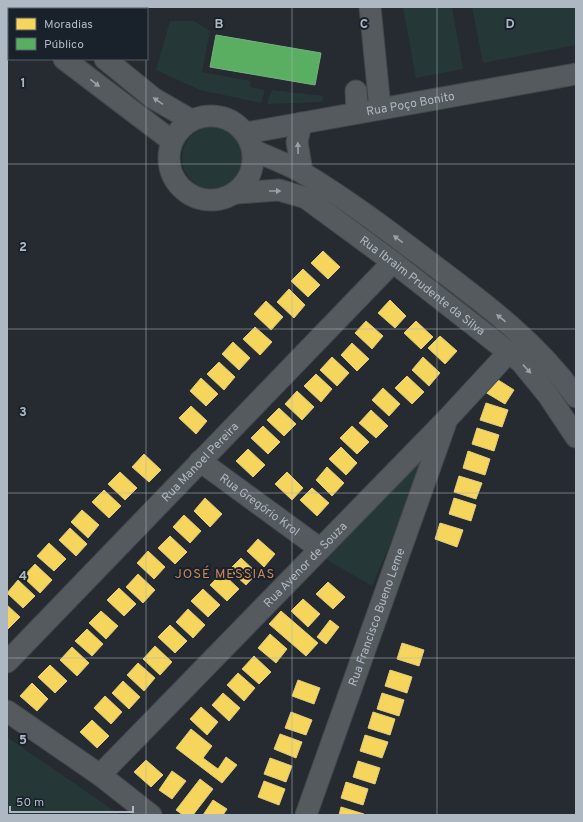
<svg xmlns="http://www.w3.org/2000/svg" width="583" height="822" font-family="Overpass,sans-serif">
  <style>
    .green { fill: #253837 }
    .homes { fill: #f6d55c; stroke: #e0cc7b }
    .public { fill: #5aae61; stroke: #73b17e }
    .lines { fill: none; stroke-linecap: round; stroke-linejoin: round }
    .minor-casing { stroke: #42474b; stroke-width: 23 }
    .minor { stroke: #555a5f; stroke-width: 21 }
    .oneway { fill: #98a0aa }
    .grid { fill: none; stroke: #aeb8c3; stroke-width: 1; stroke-opacity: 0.55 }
    .labels { text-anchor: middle; stroke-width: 4; stroke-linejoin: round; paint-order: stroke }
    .street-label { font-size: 12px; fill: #aeb8c3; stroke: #19222a }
    .neighbourhood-label { font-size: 13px; letter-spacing: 1px; fill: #ce835e; stroke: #19222a }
    .grid-label { font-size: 13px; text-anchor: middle; font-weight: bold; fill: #aeb8c3; stroke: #19222a; stroke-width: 4; stroke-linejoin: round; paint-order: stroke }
  </style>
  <rect width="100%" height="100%" fill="#252b30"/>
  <!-- green -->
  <g class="green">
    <path d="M403,7H452L463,69L416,78Z"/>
    <path d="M472,7H576V45L483,63Z"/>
    <path d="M170,21H194L210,31L202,72L251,81L250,87L265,90L261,103L200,90L156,70Z"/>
    <path d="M272,90L323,96L322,102L267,104Z"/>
    <circle cx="213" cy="158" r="31"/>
    <path d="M418,454L426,460L372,586L324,558Z"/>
    <path d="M7,737L120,815H7Z"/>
  </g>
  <!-- homes -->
  <g class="homes">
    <path d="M323,251L340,267L328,279L311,263Z"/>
    <path d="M303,269L320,285L308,297L291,281Z"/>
    <path d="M289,289L305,305L294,318L277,302Z"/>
    <path d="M390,300L406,316L395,328L378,313Z"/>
    <path d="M266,301L283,317L271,330L254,314Z"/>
    <path d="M366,321L383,336L372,349L355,333Z"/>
    <path d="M416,321L433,337L421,349L404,333Z"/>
    <path d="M255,327L272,342L260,355L243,339Z"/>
    <path d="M440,336L457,351L445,364L428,348Z"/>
    <path d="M233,342L250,358L239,370L222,354Z"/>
    <path d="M352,343L369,359L357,371L341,355Z"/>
    <path d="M332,357L349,373L337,386L320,370Z"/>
    <path d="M423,357L440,373L429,386L412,370Z"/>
    <path d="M219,362L235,377L224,390L207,374Z"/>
    <path d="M316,374L332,389L321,402L304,386Z"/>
    <path d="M407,376L424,392L412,404L395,388Z"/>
    <path d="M201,378L218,394L206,406L190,391Z"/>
    <path d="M495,378L514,390L505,404L485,392Z"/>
    <path d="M383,388L400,404L389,416L372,400Z"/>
    <path d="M297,391L314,407L302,420L285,404Z"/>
    <path d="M486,403L508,410L502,427L480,420Z"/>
    <path d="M191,406L207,421L196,434L179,418Z"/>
    <path d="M279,408L296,424L284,436L267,420Z"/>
    <path d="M371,410L388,426L376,438L359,423Z"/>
    <path d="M263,426L280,442L268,454L251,438Z"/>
    <path d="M352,426L369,442L357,454L340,438Z"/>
    <path d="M477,428L499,435L494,451L472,444Z"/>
    <path d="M341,447L357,463L346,475L329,459Z"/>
    <path d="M248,449L265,465L253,477L236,461Z"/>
    <path d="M468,451L490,459L485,475L463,468Z"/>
    <path d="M144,454L161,470L149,482L132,467Z"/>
    <path d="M327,467L344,483L332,496L316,480Z"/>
    <path d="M120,472L137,488L125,500L108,484Z"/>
    <path d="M287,472L303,488L292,500L275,484Z"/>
    <path d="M459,476L482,483L476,499L454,492Z"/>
    <path d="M312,488L329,503L317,516L300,500Z"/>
    <path d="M104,490L121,506L109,518L92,502Z"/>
    <path d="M205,498L222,514L210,527L194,511Z"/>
    <path d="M454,498L476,505L471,521L449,514Z"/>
    <path d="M82,510L99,525L88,538L71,522Z"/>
    <path d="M184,515L201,531L190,543L173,527Z"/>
    <path d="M440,523L463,530L457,547L435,539Z"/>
    <path d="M70,528L87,544L76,556L59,540Z"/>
    <path d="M170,536L187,552L175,564L158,548Z"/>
    <path d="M258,539L275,554L264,567L247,551Z"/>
    <path d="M49,543L66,559L54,571L37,556Z"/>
    <path d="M148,551L165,567L154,579L137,563Z"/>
    <path d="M241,558L257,573L246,585L229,570Z"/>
    <path d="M35,564L52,580L40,593L23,577Z"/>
    <path d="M222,573L239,589L227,601L210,585Z"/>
    <path d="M138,574L155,590L143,603L126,587Z"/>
    <path d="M18,580L35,596L23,608L7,593Z"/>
    <path d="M328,582L345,597L333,609L316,594Z"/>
    <path d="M119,588L136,604L124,616L107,600Z"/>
    <path d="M203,589L220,605L208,617L191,601Z"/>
    <path d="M303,599L320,614L308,627L291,611Z"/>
    <path d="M7,605L20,617L8,629L7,628Z"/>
    <path d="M188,609L205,625L193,638L176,622Z"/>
    <path d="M101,611L118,626L106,639L89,623Z"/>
    <path d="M281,611L318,643L306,656L269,624Z"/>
    <path d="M330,620L339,627L326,644L317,637Z"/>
    <path d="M170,625L187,641L175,653L158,637Z"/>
    <path d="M87,629L103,644L92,656L75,641Z"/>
    <path d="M270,634L287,649L276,663L258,648Z"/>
    <path d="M402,643L424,650L419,666L397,659Z"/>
    <path d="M155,646L172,662L160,675L143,659Z"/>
    <path d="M72,647L89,663L77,676L60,660Z"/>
    <path d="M254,656L271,672L259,684L242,669Z"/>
    <path d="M138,663L155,678L144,691L127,675Z"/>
    <path d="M50,665L67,681L55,693L38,677Z"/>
    <path d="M390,670L412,677L407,693L385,686Z"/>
    <path d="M238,673L255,688L244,701L227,685Z"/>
    <path d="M298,680L320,688L314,704L292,696Z"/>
    <path d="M123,681L140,697L129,709L112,693Z"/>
    <path d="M32,683L48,699L37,711L20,696Z"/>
    <path d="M223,693L240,708L229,721L212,705Z"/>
    <path d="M382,693L404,700L399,716L377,709Z"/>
    <path d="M105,696L122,712L111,724L94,708Z"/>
    <path d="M201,707L218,722L207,735L190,719Z"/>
    <path d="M291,712L312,720L306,735L285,728Z"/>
    <path d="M373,712L395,719L390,735L368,728Z"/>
    <path d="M92,720L109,736L97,748L80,732Z"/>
    <path d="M191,729L212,746L203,758L218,769L226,757L237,765L222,783L176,748Z"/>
    <path d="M280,734L302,742L296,758L274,749Z"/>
    <path d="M365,735L388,742L382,758L360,751Z"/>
    <path d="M270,758L292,766L286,782L264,774Z"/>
    <path d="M146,760L163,775L151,787L134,772Z"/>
    <path d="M358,761L380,768L375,784L353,777Z"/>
    <path d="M172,771L186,781L172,799L159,790Z"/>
    <path d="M200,779L213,789L193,815H183L176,810Z"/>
    <path d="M264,781L285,789L279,805L258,797Z"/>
    <path d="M346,782L368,789L363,805L341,798Z"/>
    <path d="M213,800L227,809L223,815H203Z"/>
    <path d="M341,807L364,814L363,815H339Z"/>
  </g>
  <!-- public -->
  <path class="public" d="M216,35L321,53L315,85L210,67Z"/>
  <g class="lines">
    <defs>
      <g id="minor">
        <path d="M370,7L380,108"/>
        <path d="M55,9L58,7"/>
        <path d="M7,15L9,16"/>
        <path d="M64,59L172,141"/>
        <path d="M105,59L153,98L191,120"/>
        <path d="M356,91L357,112"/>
        <circle cx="211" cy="158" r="42"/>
        <path d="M301,123L297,142L302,172"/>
        <path id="s1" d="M246,133L576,74"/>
        <path d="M253,150C270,158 288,164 303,173C348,200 390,232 432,264C484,303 538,343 576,397"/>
        <path id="s2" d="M236,193L279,190L306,198L393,262L521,362L548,395L576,437"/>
        <path id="s3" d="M200,461L319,548"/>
        <path id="s4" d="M7,662L393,262"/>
        <path d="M7,711L100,775L151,815"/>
        <path id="s5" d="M100,775L447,419L509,352"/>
        <path id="s6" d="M306,815L445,425"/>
      </g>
    </defs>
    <!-- minor casing -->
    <use href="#minor" class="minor-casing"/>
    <!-- minor -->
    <use href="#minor" class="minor"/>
  </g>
  <!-- one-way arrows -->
  <defs><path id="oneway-solid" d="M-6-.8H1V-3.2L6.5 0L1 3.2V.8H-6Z"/></defs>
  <g class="oneway">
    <use href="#oneway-solid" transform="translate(95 83) rotate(38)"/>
    <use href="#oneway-solid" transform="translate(158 101) rotate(-146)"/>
    <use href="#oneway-solid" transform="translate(298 148) rotate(-92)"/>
    <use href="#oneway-solid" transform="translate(275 191)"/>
    <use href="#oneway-solid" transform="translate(398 239) rotate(-143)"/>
    <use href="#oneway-solid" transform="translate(501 318) rotate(-141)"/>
    <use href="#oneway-solid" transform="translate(527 369) rotate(47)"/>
  </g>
  <!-- grid -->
  <path class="grid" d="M146,7V9M292,7V815M437,7V815M146,59V815M7,164H576M7,329H576M7,493H576M7,658H576"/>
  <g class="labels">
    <!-- street labels -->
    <g class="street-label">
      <text dy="4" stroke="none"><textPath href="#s1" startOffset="167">Rua Poço Bonito</textPath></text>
      <text dy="4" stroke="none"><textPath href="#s2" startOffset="217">Rua Ibraim Prudente da Silva</textPath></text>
      <text dy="4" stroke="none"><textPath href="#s4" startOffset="278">Rua Manoel Pereira</textPath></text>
      <text dy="4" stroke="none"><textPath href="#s3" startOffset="74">Rua Gregório Krol</textPath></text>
      <text dy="4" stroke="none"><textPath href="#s5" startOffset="294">Rua Avenor de Souza</textPath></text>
      <text dy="4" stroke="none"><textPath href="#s6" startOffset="210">Rua Francisco Bueno Leme</textPath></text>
    </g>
    <!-- neighbourhood labels -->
    <g class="neighbourhood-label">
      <text x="225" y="578">JOSÉ MESSIAS</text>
    </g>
  </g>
  <g class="grid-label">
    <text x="219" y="28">B</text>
    <text x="364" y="28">C</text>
    <text x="510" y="28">D</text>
    <text x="23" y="87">1</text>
    <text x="23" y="251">2</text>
    <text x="23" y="416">3</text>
    <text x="23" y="580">4</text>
    <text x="23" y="744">5</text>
  </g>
  <!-- border -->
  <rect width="583" height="822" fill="none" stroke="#aeb8c3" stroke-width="16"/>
  <!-- legend -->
  <rect x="8" y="8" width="140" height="52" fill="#19222a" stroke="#555e67"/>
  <rect x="16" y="18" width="20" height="12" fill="#f6d55c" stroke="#555e67"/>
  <text x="44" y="28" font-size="12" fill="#aeb8c3">Moradias</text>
  <rect x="16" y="38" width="20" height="12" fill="#5aae61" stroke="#555e67"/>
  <text x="44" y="48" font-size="12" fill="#aeb8c3">Público</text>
  <!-- scale -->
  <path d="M10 806v6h123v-6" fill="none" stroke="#aeb8c3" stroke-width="2"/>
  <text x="16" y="806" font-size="12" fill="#aeb8c3" stroke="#19222a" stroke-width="3" paint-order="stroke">50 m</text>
</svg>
